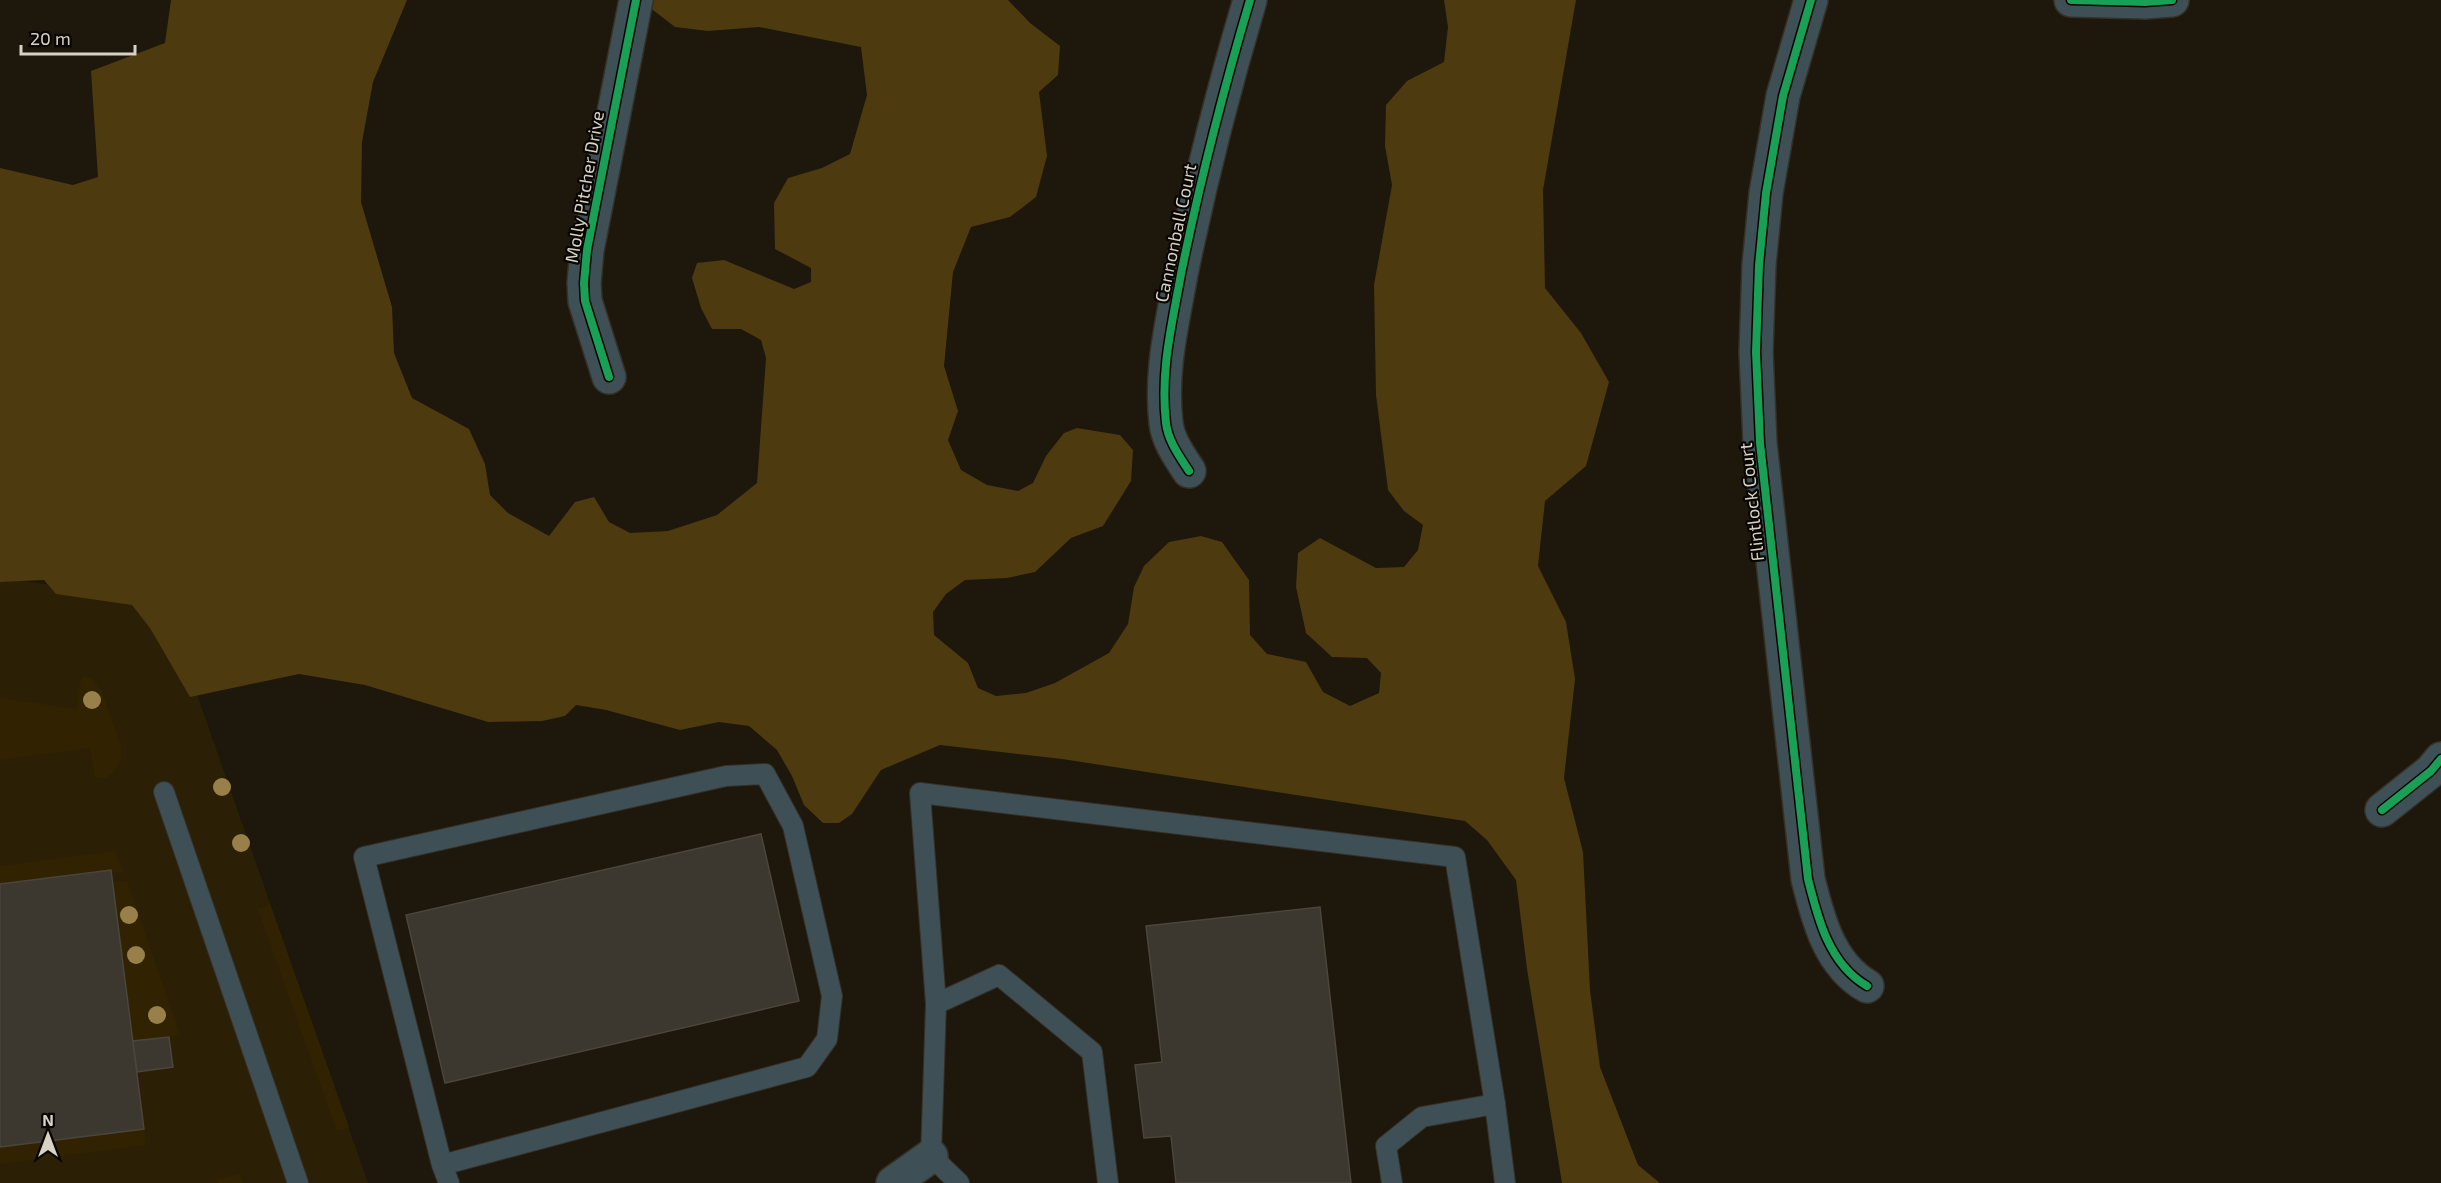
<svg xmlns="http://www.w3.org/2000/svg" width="2441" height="1183" font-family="'Exo 2',sans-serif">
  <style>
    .built { fill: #2b2006 }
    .green { fill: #312302 }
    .forest { fill: #4d3a0f }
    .building { fill: #3c372f; stroke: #4b463c; stroke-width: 1.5 }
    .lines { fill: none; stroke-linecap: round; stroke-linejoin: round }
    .service-casing { stroke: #353028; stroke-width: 22 }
    .minor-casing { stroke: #353028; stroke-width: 36 }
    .service { stroke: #3e5055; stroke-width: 20 }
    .minor { stroke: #3e5055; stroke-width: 33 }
    .cycleway-casing { stroke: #090601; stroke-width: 11 }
    .cycleway { stroke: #1a9f57; stroke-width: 8 }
    .tree { fill: #99804b }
    .labels { text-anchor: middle; stroke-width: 4.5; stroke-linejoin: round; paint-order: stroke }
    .street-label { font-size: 18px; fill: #d8d2c6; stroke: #090601 }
  </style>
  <rect width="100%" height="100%" fill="#1d170c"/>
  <!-- built -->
  <path class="built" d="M0,578L164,600L368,1183H0Z"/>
  <!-- green -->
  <g class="green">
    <path d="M82,676L91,678L101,689L121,747V760L115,771L105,778H95L90,748L0,760V698L76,709Z"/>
    <path d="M115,851L124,872L112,873L111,870L0,884V866Z"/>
    <path d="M127,881L180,1035L133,1041L113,882Z"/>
    <path d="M270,904L349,1127L337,1131L258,909Z"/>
    <path d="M144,1129L146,1145L0,1164V1147Z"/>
    <path d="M240,1174L243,1183H218V1179Z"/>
  </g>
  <!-- forest -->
  <path class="forest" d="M171,0H407L373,82L362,142L361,202L392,307L394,353L412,398L469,429L485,464L490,495L508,513L549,536L575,502L594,497L609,522L630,533L668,531L717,515L757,483L766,358L761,340L741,329H712L701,308L692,278L697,263L724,260L794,289L811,282V268L775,249L774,203L788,178L822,168L850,154L867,95L861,47L759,27L708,31L675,27L649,7V0H1008L1030,23L1060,46L1058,75L1039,92L1047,156L1036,197L1010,217L971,227L953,272L944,366L958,411L948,440L961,470L987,485L1018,491L1033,483L1046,456L1064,433L1077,428L1120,435L1133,450L1131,481L1103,526L1071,538L1035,572L1007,578L965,580L946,594L933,612L934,635L968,663L978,688L996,696L1026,693L1055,683L1109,653L1128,624L1134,587L1144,566L1169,542L1201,536L1222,542L1249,580L1250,635L1267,654L1306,662L1323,692L1350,706L1379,693L1381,673L1367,658L1332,657L1306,633L1296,587L1298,553L1320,538L1376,568L1404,567L1418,550L1423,525L1404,511L1388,490L1376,395L1374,285L1392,185L1385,146L1386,105L1407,81L1444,62L1448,27L1444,0H1576L1543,190L1545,288L1581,333L1609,382L1586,466L1545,501L1538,566L1566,622L1575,679L1564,778L1583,852L1590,990L1600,1067L1638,1165L1660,1183H1562L1527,969L1516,880L1487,840L1465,821L1062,759L940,745L881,770L852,814L839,823H823L804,805L792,776L777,750L749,726L719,722L680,730L606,710L576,705L565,716L542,721L488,722L365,685L299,674L190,697L150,628L132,605L56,594L44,580L0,582V168L73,185L98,177L91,71L165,43Z"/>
  <!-- building -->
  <g class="building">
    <path d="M761,834L799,1001L445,1083L406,915Z"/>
    <path d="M111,870L144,1129L0,1147V884Z"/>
    <path d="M1320,907L1351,1183H1176L1171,1136L1144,1138L1135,1065L1162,1062L1146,926Z"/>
    <path d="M169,1037L173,1067L137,1072L133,1041Z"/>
  </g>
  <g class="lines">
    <defs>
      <g id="service">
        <path d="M164,792L298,1183"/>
        <path d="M936,1004L920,793L1455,857L1495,1104L1422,1117L1386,1146L1392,1183"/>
        <path d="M1495,1104L1505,1183"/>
        <path d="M442,1165L807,1067L827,1039L832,996L793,826L765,774L726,776L364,857L442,1165L449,1183"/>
        <path d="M959,1183L931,1156L936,1004L999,975L1092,1052L1108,1183"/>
      </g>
      <g id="minor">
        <path d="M1811,0L1783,96L1766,193L1759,265L1756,352L1760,443L1808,879C1818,919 1829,964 1867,986"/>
        <path d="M2071,0L2145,2L2172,0"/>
        <path d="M609,377L585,301L584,283L587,250L636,0"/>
        <path d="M1189,471C1180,457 1168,441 1166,423C1160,370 1172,325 1181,274C1200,181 1223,91 1250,0"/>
        <path d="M2382,810L2431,771L2441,759"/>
        <path d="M893,1183L931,1156"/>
      </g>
    </defs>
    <!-- service casing -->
    <use href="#service" class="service-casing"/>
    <!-- minor casing -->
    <use href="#minor" class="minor-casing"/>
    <!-- service -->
    <use href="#service" class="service"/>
    <!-- minor -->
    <use href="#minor" class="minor"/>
    <defs>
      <g id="cycleway">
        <path d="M1811,0L1783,96L1766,193L1759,265L1756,352L1760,443L1808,879C1818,919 1829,964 1867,986"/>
        <path d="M2071,0L2145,2L2172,0"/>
        <path d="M609,377L585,301L584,283L587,250L636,0"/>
        <path d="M1189,471C1180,457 1168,441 1166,423C1160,370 1172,325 1181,274C1200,181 1223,91 1250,0"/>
        <path d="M2382,810L2431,771L2441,759"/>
      </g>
    </defs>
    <!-- cycleway casing -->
    <use href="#cycleway" class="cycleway-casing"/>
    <!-- cycleway -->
    <use href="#cycleway" class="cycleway"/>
  </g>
  <!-- trees -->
  <g class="tree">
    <circle cx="92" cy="700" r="9"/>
    <circle cx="222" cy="787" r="9"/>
    <circle cx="241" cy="843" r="9"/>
    <circle cx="129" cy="915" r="9"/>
    <circle cx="136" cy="955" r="9"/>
    <circle cx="157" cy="1015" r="9"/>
  </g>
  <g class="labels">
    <!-- street labels -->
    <g class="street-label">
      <text transform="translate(585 187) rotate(-80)" y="6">Molly Pitcher Drive</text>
      <text transform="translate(1176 233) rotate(-78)" y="6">Cannonball Court</text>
      <text transform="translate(1752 502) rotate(-96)" y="6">Flintlock Court</text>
    </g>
  </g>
  <!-- north arrow -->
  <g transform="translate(48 1135)" stroke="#090601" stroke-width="4.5" paint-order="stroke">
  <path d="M0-4.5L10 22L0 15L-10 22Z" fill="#d8d2c6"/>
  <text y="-9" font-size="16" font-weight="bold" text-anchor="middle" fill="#d8d2c6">N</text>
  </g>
  <!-- scale -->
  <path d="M21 45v9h114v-9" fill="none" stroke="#d8d2c6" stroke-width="3"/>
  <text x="30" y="45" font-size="18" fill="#d8d2c6" stroke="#090601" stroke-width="4.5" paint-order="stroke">20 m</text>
</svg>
